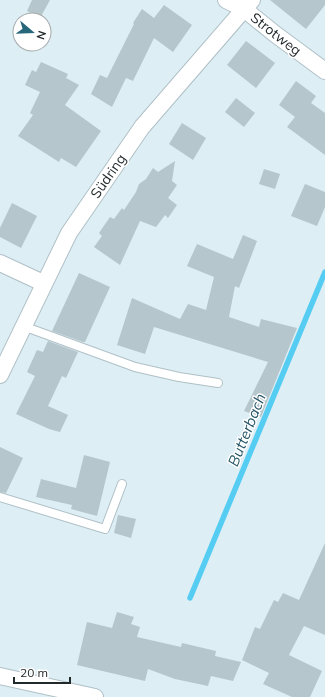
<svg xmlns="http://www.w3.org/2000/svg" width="325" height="697" font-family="Mulish,sans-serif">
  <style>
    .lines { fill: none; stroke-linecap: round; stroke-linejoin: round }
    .stream { stroke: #55ccf2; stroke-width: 5.5 }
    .building { fill: #b5c6cc }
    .lane-casing { stroke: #b0c0c7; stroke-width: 10 }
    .street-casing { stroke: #b0c0c7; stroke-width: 18 }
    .lane { stroke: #fff; stroke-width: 8 }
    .street { stroke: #fff; stroke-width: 16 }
    .labels { text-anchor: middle; stroke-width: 3; stroke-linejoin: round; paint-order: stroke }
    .street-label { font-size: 14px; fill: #22292b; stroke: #fff }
    .water-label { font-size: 15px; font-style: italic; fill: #255667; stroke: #fff }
  </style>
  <rect width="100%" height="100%" fill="#ddeef5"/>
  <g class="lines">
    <!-- stream -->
    <path class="stream" d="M190,598L325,272"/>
  </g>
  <!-- building -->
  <g class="building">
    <path d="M32,0H50L40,18L27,11Z"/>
    <path d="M270,0H325V5L306,29Z"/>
    <path d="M164,5L192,25L173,52L154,38L133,81L126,78L112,107L91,94L100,75L107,78L134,24L133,23L142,9L154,18Z"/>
    <path d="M246,41L275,63L256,88L227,65Z"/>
    <path d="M41,62L68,74L66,78L79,85L65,105L101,131L76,167L61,158L59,162L18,136L33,115L30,113L40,92L25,85L32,70L36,72Z"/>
    <path d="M296,81L316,96L311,103L325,113V155L287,127L295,117L279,105Z"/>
    <path d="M236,98L255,113L244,127L225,112Z"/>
    <path d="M182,123L206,138L193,160L169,144Z"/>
    <path d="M175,161L172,181L177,185L168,198L177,205L168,218L165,215L156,227L140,221L120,265L94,247L102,236L99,233L110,217L114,219L122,208L124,210L136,192L139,184L146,179L153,168L158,172Z"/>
    <path d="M264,169L280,174L275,189L259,184Z"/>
    <path d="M305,184L325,192V207L317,226L291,216Z"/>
    <path d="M12,203L37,216L21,248L0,237V228Z"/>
    <path d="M243,235L257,241L239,288L235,286L229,317L259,327L261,319L297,328L261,417L244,411L268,362L154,327L145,354L117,345L132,298L180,319L188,304L206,310L214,277L187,266L197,244L233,259Z"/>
    <path d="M79,273L110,287L85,342H83L52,331Z"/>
    <path d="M48,341L78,352L66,378L62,376L48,406L68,415L60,432L49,429L16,414L35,376L27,372L37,350L43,352Z"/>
    <path d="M0,447L23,458L6,493L0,492Z"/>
    <path d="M84,455L110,462L97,516L71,509L72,505L36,497L41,479L76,488Z"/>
    <path d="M118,515L136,519L131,538L114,533Z"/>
    <path d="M325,543V635L304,626L289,655L322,671L310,697H292L263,684L269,673L242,660L255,627L260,629L274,600L278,602L283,593L299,600Z"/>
    <path d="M117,612L134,617L131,624L140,627L137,637L181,647L182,643L216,651L215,656L241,662L233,681L211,676L208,686L175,679L148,669L145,681L77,665L87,622L112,628Z"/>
  </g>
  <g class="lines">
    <defs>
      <g id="lane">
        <path d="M23,326L135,367L179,377L218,383"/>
        <path d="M0,497L105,529L122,484"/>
      </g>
      <g id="street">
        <path d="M226,0L244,9L275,34L325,71"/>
        <path d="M0,263L43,283"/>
        <path d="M0,375L69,233L142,127L252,0"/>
        <path d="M0,676L95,697"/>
      </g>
    </defs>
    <!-- lane casing -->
    <use href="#lane" class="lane-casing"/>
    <!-- street casing -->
    <use href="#street" class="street-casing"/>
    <!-- lane -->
    <use href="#lane" class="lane"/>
    <!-- street -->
    <use href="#street" class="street"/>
  </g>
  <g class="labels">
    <!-- street labels -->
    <g class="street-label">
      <text transform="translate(276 34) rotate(38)" y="5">Strotweg</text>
      <text transform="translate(108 176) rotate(-55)" y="5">Südring</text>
    </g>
    <!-- water labels -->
    <g class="water-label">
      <text transform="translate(247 430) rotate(-68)" y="5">Butterbach</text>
    </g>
  </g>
  <!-- north arrow -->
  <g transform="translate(32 32) rotate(109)"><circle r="19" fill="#ffffff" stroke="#a7a9aa"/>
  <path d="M0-3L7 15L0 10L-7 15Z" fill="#27677c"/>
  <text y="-6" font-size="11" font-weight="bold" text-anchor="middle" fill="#22292b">N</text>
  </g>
  <!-- scale -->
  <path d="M14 677v6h56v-6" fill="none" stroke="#22292b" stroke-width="2"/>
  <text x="20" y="677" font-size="12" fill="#22292b" stroke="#ffffff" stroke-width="3" paint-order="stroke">20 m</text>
</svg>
